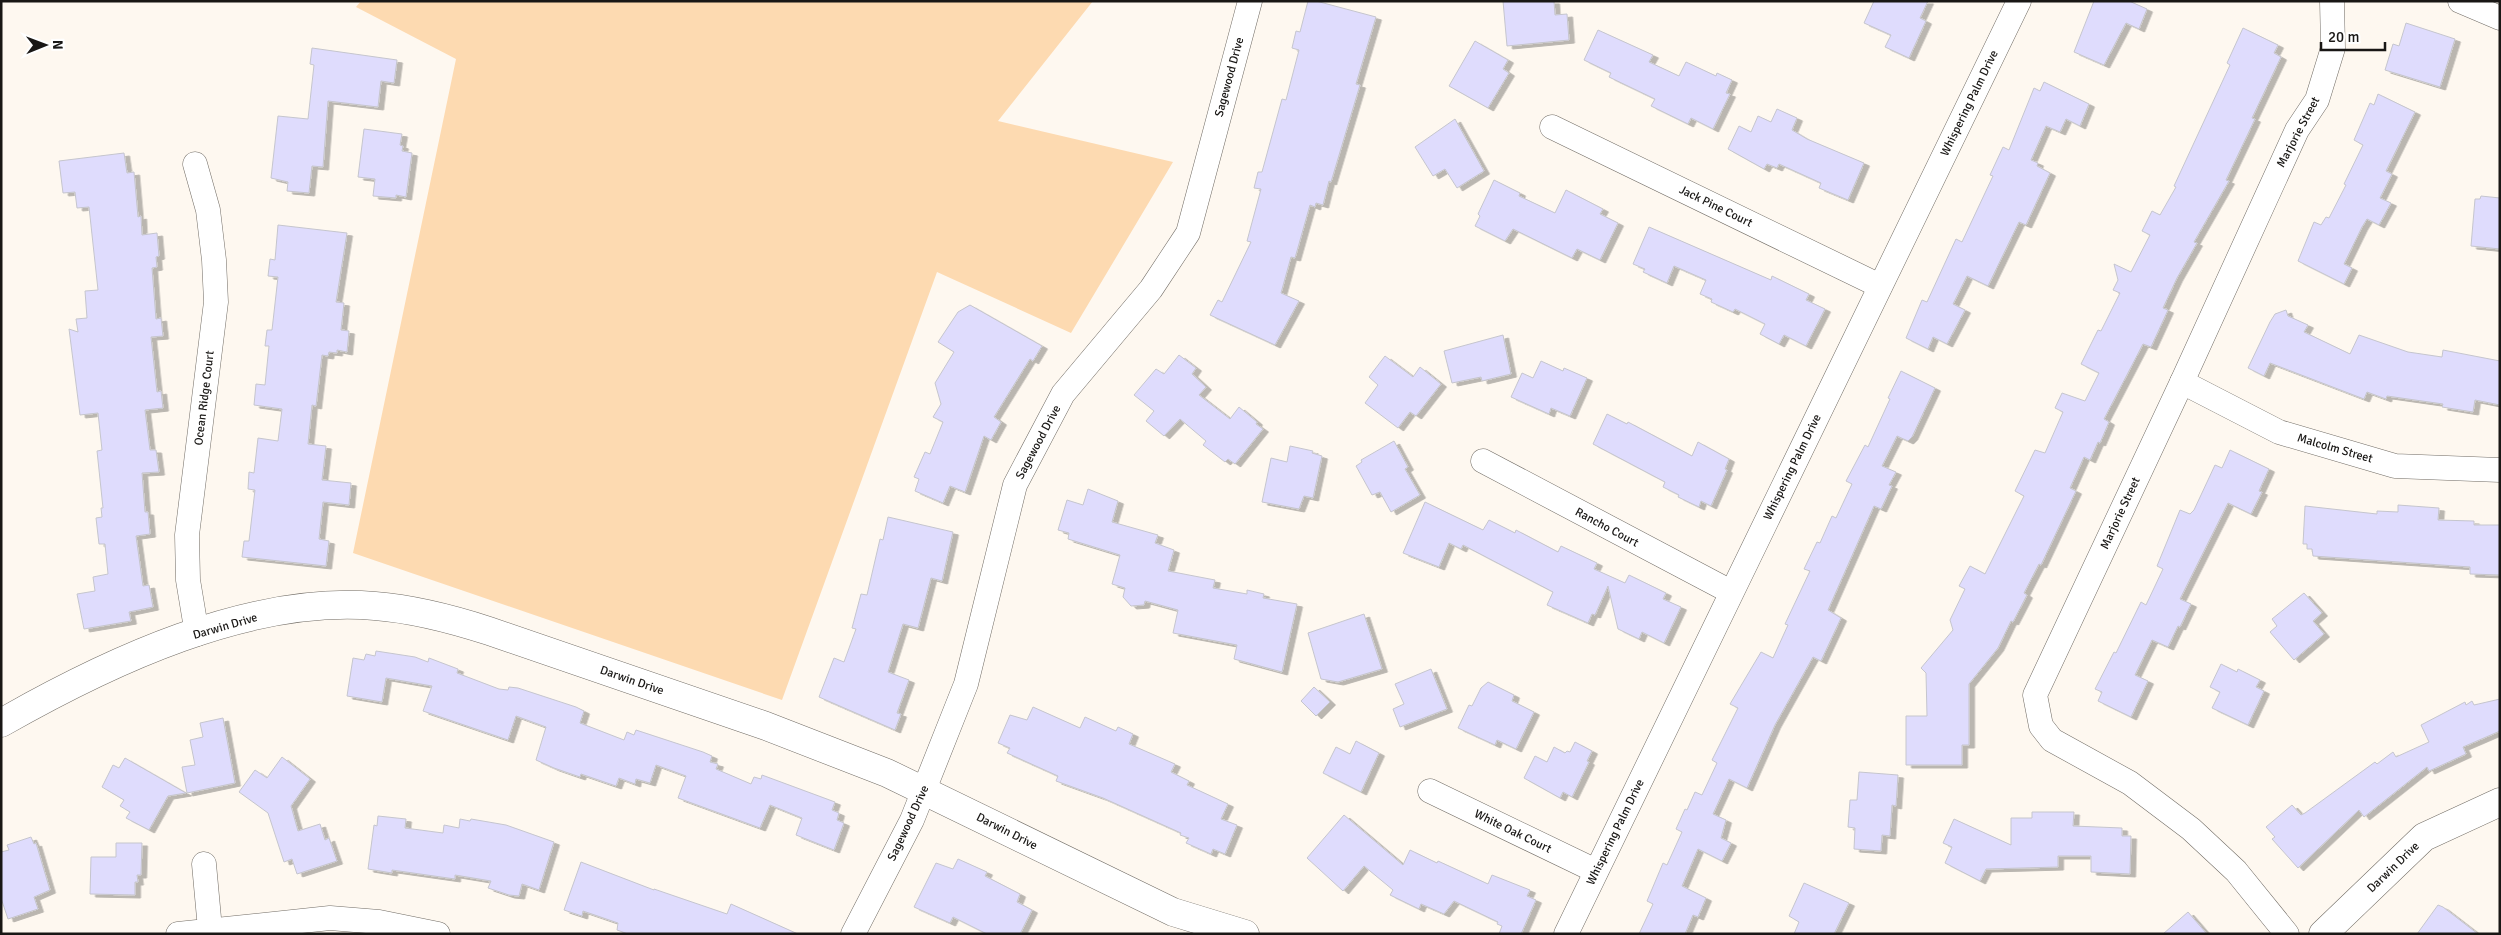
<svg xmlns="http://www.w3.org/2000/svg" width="2501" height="935" font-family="Signika,sans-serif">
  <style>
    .green { fill: #fddab1 }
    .building { fill: #dfdcfd; stroke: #c5c5cd; filter: url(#shadow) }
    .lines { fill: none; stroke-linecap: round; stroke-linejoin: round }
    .street-casing { stroke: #726d66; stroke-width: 25 }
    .secondary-casing { stroke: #726d66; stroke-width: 29 }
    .street { stroke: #fff; stroke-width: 24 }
    .secondary { stroke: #fff; stroke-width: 28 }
    .labels { text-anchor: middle; stroke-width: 4.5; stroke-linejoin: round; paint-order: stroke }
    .street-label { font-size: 12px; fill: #191715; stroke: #fff }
  </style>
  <defs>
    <filter id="shadow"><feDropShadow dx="5.5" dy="3" stdDeviation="0" flood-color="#0004"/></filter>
  </defs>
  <rect width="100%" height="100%" fill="#fef8f0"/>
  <!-- green -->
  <path class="green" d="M361,1H1093L998,121L1173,162L1071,333L937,272L782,700L353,553L456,59L356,7Z"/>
  <!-- building -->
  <g class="building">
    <path d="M1308,1H1316L1376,17L1356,84L1360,85L1331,182L1329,181L1323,205L1316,203L1315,207L1310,205L1295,258L1291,257L1281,293L1299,301L1275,345L1210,315L1218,300L1222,302L1251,242L1247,241L1261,189L1254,188L1258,172H1262L1282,99L1286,100L1299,50L1292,48L1296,31L1300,32Z"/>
    <path d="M1503,1H1554L1555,15L1567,14L1569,40L1507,46Z"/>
    <path d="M1874,1H1928L1920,18L1926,21L1909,58L1885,47L1891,35L1864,23Z"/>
    <path d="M2094,1H2129L2147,9L2139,29L2126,23L2104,65L2074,52Z"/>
    <path d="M2406,23L2455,39L2440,87L2385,70L2393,44L2399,46Z"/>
    <path d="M2243,28L2278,45L2274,53L2281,57L2252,118L2255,119L2226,180L2229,181L2194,242L2197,243L2177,278L2163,308L2168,310L2151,347L2143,344L2104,419L2109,422L2100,443L2098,442L2090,460L2084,457L2070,488L2076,491L2041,565L2039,564L2024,593L2027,595L2013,622L2011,621L1998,648L1969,684V745H1962V765H1906V716H1927L1926,673L1921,668L1953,630L1950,620L1965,589L1959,586L1970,566L1985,574L2024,496L2015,491L2035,450L2045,453L2063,412L2055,408L2062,393L2085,401L2099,373L2081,364L2098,330L2101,331L2120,293L2113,290L2118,280L2114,264L2131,272L2150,235L2142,231L2152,211L2160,215L2176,187L2174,186L2230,65L2227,63Z"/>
    <path d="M1598,30L1653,55L1649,62L1679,76L1686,62L1716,76L1717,73L1732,80L1726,93L1730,94L1713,129L1691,118L1688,124L1651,106L1655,99L1609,77L1611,73L1584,60Z"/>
    <path d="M1475,41L1508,60L1503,69L1509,73L1488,108L1449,86Z"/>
    <path d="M312,48L397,60L394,83L381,81L378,107L328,101L323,167L312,166L309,193L287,191L288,182L271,178L278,116L308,119L314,65L310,64Z"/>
    <path d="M2044,82L2089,104L2080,126L2066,119L2060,132L2046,126L2031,160L2038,163L2037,166L2050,173L2026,225L2019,222L1988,286L1967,276L1953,304L1965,310L1947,344L1933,337L1928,349L1906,338L1922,300L1927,302L1956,239L1962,242L1993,176L1990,175L2003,147L2009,150L2034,88L2040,91Z"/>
    <path d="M2378,94L2415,112L2386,171L2392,174L2380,198L2391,203L2379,225L2367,219L2362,227L2344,264L2352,268L2344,284L2298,261L2314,222L2321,225L2326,217L2329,218L2346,185L2344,184L2363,145L2354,140L2370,103L2374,105Z"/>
    <path d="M1777,109L1797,118L1792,130L1807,139L1864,163L1848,200L1819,188L1821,183L1779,164L1777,168L1767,164L1764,169L1728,149L1739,126L1751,132L1758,116L1771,122Z"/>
    <path d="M1455,119L1484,171L1457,188L1445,169L1433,176L1415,147Z"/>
    <path d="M364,129L402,134L400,145L403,146L402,151L412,153L406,197L396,195V198L373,196L375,179L358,177Z"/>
    <path d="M124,153L127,173L134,172L138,217L141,216L142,235L157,233L159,256L156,257L157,267L152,268L156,319L161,318L163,336L151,337L157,392L161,391L163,408L145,410L150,450H156L159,472L142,473L145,512H148L150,534L136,536L143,586L149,585L153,607L129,612L131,621L84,629L77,594L95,591L93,577L108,574L105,544H99L96,518L102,517L101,508H103L97,451L102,450L98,413L80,415L69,329L78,332L76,319L87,318L85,291L98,290L89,207L77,208L75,192L63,193L59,161Z"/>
    <path d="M1494,180L1520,193L1519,196L1555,213L1566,190L1603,209L1600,214L1618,223L1600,260L1577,249L1572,258L1513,229L1505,241L1475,226L1480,216L1478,214Z"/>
    <path d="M2481,196L2500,198V249L2471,246L2475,199H2480Z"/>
    <path d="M278,225L347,233L336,302L344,303L341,330L349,331L347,352L337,350V353L329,352L328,356L322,355L316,406L312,405L308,444L326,446L322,480L351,483L349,505L323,502L319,539L329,541L326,566L242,557L244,541H249L255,490L248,489L249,472L254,473L258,438L278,441L282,409L254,405L256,384L265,385L269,346H265L267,330H272L278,277L268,276L270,259L275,260Z"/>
    <path d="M1649,227L1771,280L1772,276L1809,294L1806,300L1825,309L1806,346L1784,335L1779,344L1760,334L1765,324L1735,309L1733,312L1711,302L1712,299L1700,294L1706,280L1674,266L1667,283L1643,272L1645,269L1633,264Z"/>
    <path d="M970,305L1042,346L1033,361L1030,359L994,417L1001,422L991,440L984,436L965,492L950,486L943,503L915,491L919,479L914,477L925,452L930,454L943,422L933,417L941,404L935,383L954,352L938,342L958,312Z"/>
    <path d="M2286,310L2288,316L2308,325L2304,332L2350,354L2359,335L2408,352L2442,357L2443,350L2500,361V405L2475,400L2473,412L2442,407L2443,404L2387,396L2386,399L2367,392L2364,399L2270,363L2264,376L2248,368L2270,322L2275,314Z"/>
    <path d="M1503,335L1511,374L1482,381L1481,377L1452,383L1444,351Z"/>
    <path d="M1179,355L1196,368L1192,374L1206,387L1199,395L1230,419L1239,407L1257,422L1256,424L1263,429L1235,464L1228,459L1225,462L1203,445L1206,441L1180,419L1164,436L1146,421L1154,411L1134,395L1156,369L1164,374Z"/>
    <path d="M1385,356L1413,377L1420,367L1441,384L1416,416L1410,412L1398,428L1365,403L1378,385L1369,377Z"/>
    <path d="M1541,361L1563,371L1564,368L1587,378L1570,416L1551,408L1549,414L1511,397L1522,373L1533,378Z"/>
    <path d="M1901,371L1935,388L1912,437L1908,441L1897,436L1882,466L1896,472L1889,485L1892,486L1881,509L1874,506L1828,610L1841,618L1821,661L1813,657L1775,725L1747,788L1729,779L1713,814L1726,820L1721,838L1731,843L1722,861L1698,849L1682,886L1706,898L1698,917L1693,915L1685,934H1639L1653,904L1647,901L1663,863L1667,865L1682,832L1676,829L1685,809L1687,810L1695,792L1702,795L1717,763L1712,760L1738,708L1730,704L1761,652L1773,658L1788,625L1785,624L1810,571L1804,569L1817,542L1820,543L1832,516L1836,518L1852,484L1846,481L1865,445L1868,447L1890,399L1888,398Z"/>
    <path d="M1607,414L1627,424L1628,422L1692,456L1698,442L1729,459L1725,469L1727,470L1711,506L1701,501L1699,507L1678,497L1679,495L1663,487L1665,482L1593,444Z"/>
    <path d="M1394,441L1408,467L1405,469L1420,495L1391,512L1380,492L1372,495L1356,466L1362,462L1361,460Z"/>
    <path d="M1290,446L1313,451L1312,453L1322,456L1313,498L1304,496L1299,509L1262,502L1271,458L1287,462Z"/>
    <path d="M2230,450L2269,469L2259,491L2262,492L2251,514L2228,503L2180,599L2191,604L2180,627L2178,626L2168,647L2152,640L2135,675L2148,681L2131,717L2098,701L2102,692L2095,689L2114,652L2116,653L2141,602L2146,605L2163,569L2157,566L2180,510L2190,514L2194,510L2215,465L2222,468Z"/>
    <path d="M1088,489L1118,501L1112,522L1158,535L1155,543L1174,550L1168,571L1215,580L1213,588L1247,594V590L1264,594L1263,598L1297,604L1282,672L1234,659L1237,645L1173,633L1178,610L1145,601L1144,605L1131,606L1123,597L1125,588L1112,584L1120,555L1068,539L1069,533L1058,530L1067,500L1083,505Z"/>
    <path d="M1425,502L1483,530L1489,520L1515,533L1516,530L1558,552L1561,546L1597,563L1594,569L1625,583L1629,575L1666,593L1663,599L1681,607L1664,643L1642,632L1639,639L1618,629L1608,586L1595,615L1592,614L1588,623L1547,605L1553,592L1463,545L1461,549L1449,543L1439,567L1403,553Z"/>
    <path d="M2398,505L2439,508L2438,520L2474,521V525H2500V575L2470,574V567L2313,556L2312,549H2307V544H2303L2305,506L2377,514V511L2398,512Z"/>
    <path d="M888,517L953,532L942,581L931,578L918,628L903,624L888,672L909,680L897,713L901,714L895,730L819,697L834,658L844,662L856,629L852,628L861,594L867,595L880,539L883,540Z"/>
    <path d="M2304,593L2322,613L2313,621L2324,634L2294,660L2270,632L2277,626L2272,619Z"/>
    <path d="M1364,614L1382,669L1338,682L1321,679L1308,633Z"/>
    <path d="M376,651L415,657L428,662L429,658L458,669L457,673L499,689L508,690L509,687L518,688L576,707L584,711L580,723L624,740L627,732L634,735L636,730L703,752L712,756L710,762L718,764L716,769L751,784L754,777L761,779L762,775L835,802L832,810L839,813L837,820L844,823L834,850L796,835L802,818L770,805L760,828L678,798L686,776L656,765L650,783L636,779L635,784L619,778L616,786L581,774L580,777L554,768L536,760L546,727L516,716L508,740L423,711L432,686L386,678L382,702L347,696L353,658L364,660L366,654L375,656Z"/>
    <path d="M2221,664L2237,672L2238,669L2260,680L2256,687L2264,691L2248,725L2212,708L2220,692L2210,687Z"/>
    <path d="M1431,669L1447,709L1400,727L1393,709L1404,704L1395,684Z"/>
    <path d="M1488,682L1514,695L1512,701L1534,712L1516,749L1497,740L1495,745L1458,728L1469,705L1472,706L1481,688Z"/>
    <path d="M1314,687L1330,702L1316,716L1301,701Z"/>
    <path d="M2500,699V731L2463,747L2466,754L2429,771L2427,767L2364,817L2359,810L2298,868L2272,839L2275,837L2266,827L2292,805L2301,815L2305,813L2375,762L2377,764L2393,752L2396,757L2429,742L2421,725L2465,702L2466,705L2472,701L2474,705Z"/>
    <path d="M1033,707L1080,728L1085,717L1116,731L1118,727L1133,734L1129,744L1175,764L1171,772L1189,781L1187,785L1228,804L1221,819L1237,825L1225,854L1213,849L1211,854L1186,843L1189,838L1180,835L1181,833L1103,798L1056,781L1058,776L1007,753L1010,748L998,743L1010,715L1027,720Z"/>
    <path d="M223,718L235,783L187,793L182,767L195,765L190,740L203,737L200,723Z"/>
    <path d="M1356,741L1379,753L1361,792L1323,773L1336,747L1350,754Z"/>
    <path d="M1575,742L1592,751L1587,761L1589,762L1572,797L1563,792L1560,798L1524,778L1535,756L1547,762L1554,747L1565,753L1567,751L1570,752Z"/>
    <path d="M282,757L310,779L291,806L298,831L320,824L325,840L329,838L337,861L297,874L292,859L284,862L268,813L239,792L255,770L267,778Z"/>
    <path d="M125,758L186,793L168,796L149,830L126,818L130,812L120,806L124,800L102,787L113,765L119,768Z"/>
    <path d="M1859,772L1898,775L1896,806L1892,805L1890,836L1882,835L1881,851L1854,849L1855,828L1848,827L1850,800H1857Z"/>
    <path d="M2032,812H2074L2073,826L2122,828V836H2131L2130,874L2091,872V856H2058V867L1986,869L1980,881L1945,863L1952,847L1943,843L1954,819L2011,845V818H2032Z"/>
    <path d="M1344,815L1403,865L1410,850L1437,863L1438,861L1488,884L1492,875L1530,890L1527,896L1536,900L1521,934H1499L1502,926L1497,924L1498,922L1454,901L1444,914L1421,904L1419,909L1390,895L1393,890L1364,866L1343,891L1307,858Z"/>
    <path d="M378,816L406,819L405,828L443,833L444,825L459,828L460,819L470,821L471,819L506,825L554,842L539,890L522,884L519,896L509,895L488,888L491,881L455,875V879L392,870V873L368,869L374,825L377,826Z"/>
    <path d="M31,837L34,844L36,843L50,890L34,897L38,909L8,919L1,898V852L9,850L7,845Z"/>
    <path d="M116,843H142L141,875H137L138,882H135V895L90,894L91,857H116Z"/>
    <path d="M958,859L987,872L985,876L1020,894L1017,902L1032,910L1020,934H987L953,917L950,923L914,907L936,863L953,869Z"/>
    <path d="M581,862L654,890V889L727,914L731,904L798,934H628L617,930L618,923L583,911L582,916L564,910Z"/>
    <path d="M1804,883L1849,903L1834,934H1794L1799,922L1789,916Z"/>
    <path d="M2438,905L2443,907L2478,934H2417Z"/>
    <path d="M2188,912L2207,934H2163Z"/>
  </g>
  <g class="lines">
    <defs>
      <g id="street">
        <path d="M2460,1L2500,18"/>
        <path d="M1552,127L1880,286"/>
        <path d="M195,164L208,210L214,260L216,302L187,535L188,580L197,634"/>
        <path d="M2182,382L2279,432L2395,466L2500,470"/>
        <path d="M1483,461L1731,592"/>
        <path d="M1430,791L1596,871"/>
        <path d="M204,864L210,929"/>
        <path d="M178,934L330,918L379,922L438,934"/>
        <path d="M853,934L912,820L966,684L1015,485L1063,394L1151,289L1188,233L1250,1"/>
        <path d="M1566,934L2019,1"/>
        <path d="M2287,934L2236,871L2191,829L2130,783L2052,740L2041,726L2035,695L2182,382L2297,130L2317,100L2333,48L2332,1"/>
      </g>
      <g id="secondary">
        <path d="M1,723C108,662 249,595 375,606C414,609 452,619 489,631L766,726L887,773L1173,912L1245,934"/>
        <path d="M2323,934L2424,837L2500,802"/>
      </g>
    </defs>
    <!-- street casing -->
    <use href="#street" class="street-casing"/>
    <!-- secondary casing -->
    <use href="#secondary" class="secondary-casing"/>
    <!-- street -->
    <use href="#street" class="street"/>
    <!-- secondary -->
    <use href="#secondary" class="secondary"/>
  </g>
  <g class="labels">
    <!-- street labels -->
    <g class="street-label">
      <text transform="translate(1229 77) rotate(-75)" y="4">Sagewood Drive</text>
      <text transform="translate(1969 103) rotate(-64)" y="4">Whispering Palm Drive</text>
      <text transform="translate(2298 132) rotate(-62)" y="4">Marjorie Street</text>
      <text transform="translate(1716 206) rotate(26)" y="4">Jack Pine Court</text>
      <text transform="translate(204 398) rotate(-83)" y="4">Ocean Ridge Court</text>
      <text transform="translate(1038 442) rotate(-62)" y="4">Sagewood Drive</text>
      <text transform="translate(2335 448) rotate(16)" y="4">Malcolm Street</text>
      <text transform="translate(1792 467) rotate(-64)" y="4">Whispering Palm Drive</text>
      <text transform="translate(2120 513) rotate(-65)" y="4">Marjorie Street</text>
      <text transform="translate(1607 527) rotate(28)" y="4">Rancho Court</text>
      <text transform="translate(225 626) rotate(-16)" y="4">Darwin Drive</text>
      <text transform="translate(632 680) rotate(19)" y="4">Darwin Drive</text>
      <text transform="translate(908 823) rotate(-65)" y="4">Sagewood Drive</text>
      <text transform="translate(1007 831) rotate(27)" y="4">Darwin Drive</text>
      <text transform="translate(1513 831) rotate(26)" y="4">White Oak Court</text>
      <text transform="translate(1615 832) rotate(-64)" y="4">Whispering Palm Drive</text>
      <text transform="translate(2393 867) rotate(-44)" y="4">Darwin Drive</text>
    </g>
  </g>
  <!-- border -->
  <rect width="2501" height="935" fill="none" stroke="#191715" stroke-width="5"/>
  <!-- north arrow -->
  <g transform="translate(45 45) rotate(89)" stroke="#ffffff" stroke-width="4" paint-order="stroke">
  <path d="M0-4L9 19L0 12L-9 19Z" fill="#191715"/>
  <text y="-8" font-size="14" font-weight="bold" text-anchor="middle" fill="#191715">N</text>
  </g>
  <!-- scale -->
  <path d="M2321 42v8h64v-8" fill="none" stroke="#191715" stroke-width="2.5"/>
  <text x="2328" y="42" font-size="15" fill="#191715" stroke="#ffffff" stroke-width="4" paint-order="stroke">20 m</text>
</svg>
